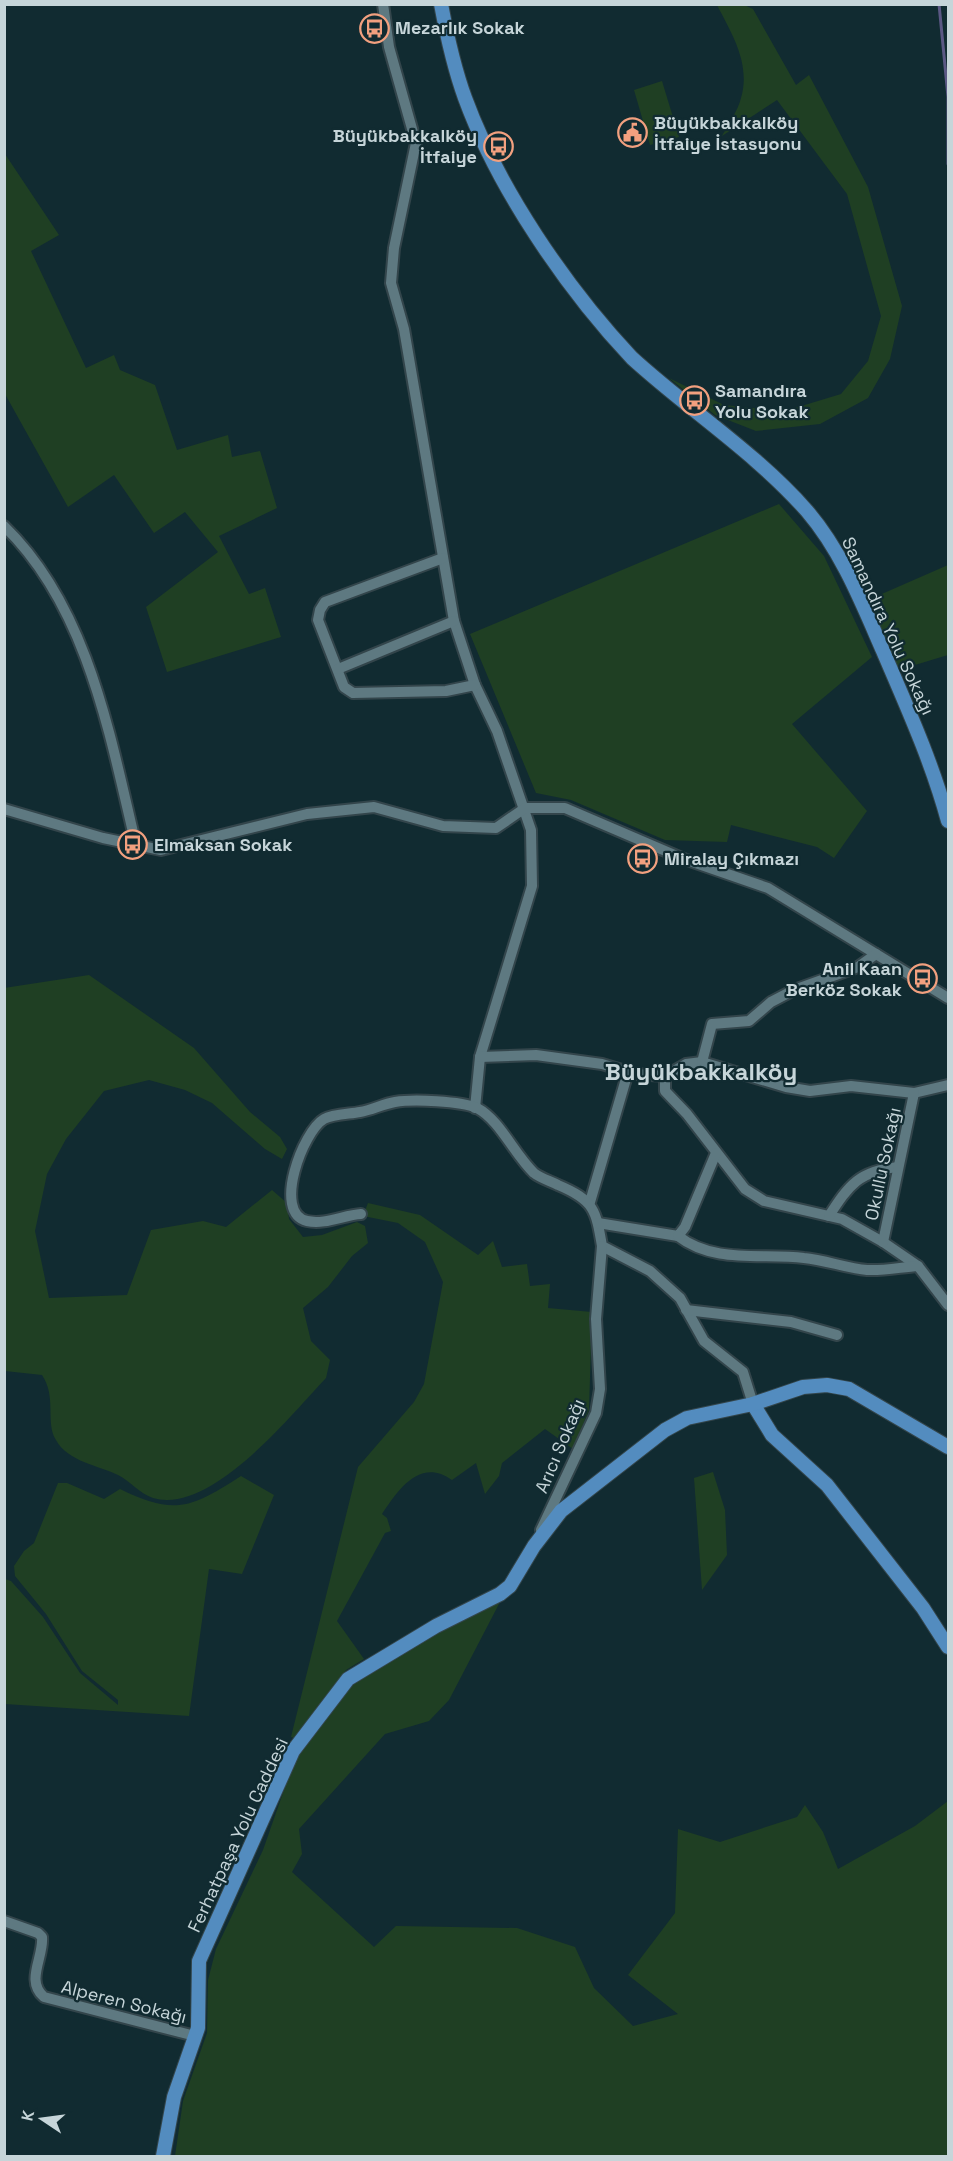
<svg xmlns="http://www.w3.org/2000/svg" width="953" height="2161" font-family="'Space Grotesk',sans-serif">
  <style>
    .green { fill: #1f3f23 }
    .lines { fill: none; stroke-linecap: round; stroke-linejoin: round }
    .stream { stroke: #5b5884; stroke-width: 3 }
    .minor-casing { stroke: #33454b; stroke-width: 14 }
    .major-casing { stroke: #33454b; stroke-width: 16 }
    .minor { stroke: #5e7981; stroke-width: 10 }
    .major { stroke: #538cbf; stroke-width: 14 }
    .labels { text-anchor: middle; stroke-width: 4.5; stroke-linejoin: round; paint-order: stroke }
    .poi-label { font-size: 18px; font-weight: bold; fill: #c6d5d9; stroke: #112b31; text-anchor: start }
    .street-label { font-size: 18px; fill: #c6d5d9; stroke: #112b31 }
    .district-label { font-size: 24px; font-weight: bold; fill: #c6d5d9; stroke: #112b31 }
  </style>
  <rect width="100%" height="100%" fill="#112b31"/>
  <!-- green -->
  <g class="green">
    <path d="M717,5H744L753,9L796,85L809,75L868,187L902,306L890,359L868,398L820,424L756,431L715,415L669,378L724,405L785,411L841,394L868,361L881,316L847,194L777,100L722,136C728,124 738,111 741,98C751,64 732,34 717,5Z"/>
    <path d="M662,81L679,137L650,145L634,90Z"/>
    <path d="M5,154L59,235L31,251L86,368L114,355L120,370L155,385L177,450L228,435L232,457L260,451L277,508L219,536L249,594L265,588L281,637L167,672L146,607L218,552L185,512L154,533L114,475L68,507L5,394Z"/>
    <path d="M779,504L824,556L872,657L792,724L867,811L834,858L817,847L731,825L727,842L665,840L571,800L536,793L470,634Z"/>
    <path d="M948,565V655L895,671L868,600Z"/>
    <path d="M89,975L194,1048L250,1112L280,1137L287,1149L282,1159L265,1149L212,1103L185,1090L149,1080L104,1091L66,1139L47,1174L35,1231L49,1298L127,1295L151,1230L203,1221L226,1227L272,1190L287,1203L289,1219L303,1237L322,1235L357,1222L365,1226L368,1243L352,1256L328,1287L303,1308L311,1341L330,1360L326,1378C290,1416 211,1515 153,1498C140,1494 130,1481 118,1475C98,1465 68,1462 56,1440C45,1423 57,1397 42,1375L5,1371L4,988Z"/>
    <path d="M368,1203L420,1215L478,1255L493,1241L502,1267L527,1264L530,1286L550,1284L548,1308L592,1312L589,1410L573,1449L545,1429L502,1463L499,1476L485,1494L476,1463L452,1480C420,1457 398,1490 382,1514L387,1518L391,1531L385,1533L337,1621L364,1659L346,1670L297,1739L291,1737L358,1467L414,1402L424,1384L443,1282L425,1242L398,1223L363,1216Z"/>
    <path d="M713,1472L725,1510L727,1555L702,1590L694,1478Z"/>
    <path d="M241,1476L274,1495L242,1574L209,1569L189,1716L5,1704V1579L11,1581L43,1617L80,1673L118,1705V1700L82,1671L46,1614L15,1576L14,1566L24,1551L34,1543L58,1483H67L104,1499L120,1489C175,1516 191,1508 241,1476Z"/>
    <path d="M500,1602L449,1700L429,1721L385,1734L299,1829L302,1854L292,1872L374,1947L396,1926L517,1928L575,1947L594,1988L633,2026L678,2014L628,1975L675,1913L678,1829L720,1842L797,1817L805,1805L823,1832L838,1869L915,1826L948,1801V2156H175L183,2101L207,2033L208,1980L216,1949L263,1850L290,1773L298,1756L350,1686L446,1626Z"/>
  </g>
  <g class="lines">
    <!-- stream -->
    <path class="stream" d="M939,4L948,97V164"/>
    <defs>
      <g id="minor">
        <path d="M383,4L389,47L416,143L394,248L391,283L404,329L454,621L475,685L497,731L531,830L532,886L480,1057L475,1108"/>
        <path d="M4,526C88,607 110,736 136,845"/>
        <path d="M443,558L325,602L320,610L318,620L344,687L353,693L446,691L475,685"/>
        <path d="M338,669L454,621"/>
        <path d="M4,809L103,838L161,850L307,814L374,807L443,826L496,828L525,808H565L684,859L768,888L948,998"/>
        <path d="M480,1057L536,1055L602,1064L635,1074L665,1076L686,1064L702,1062L786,1087L810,1091L851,1086L914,1093L948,1085"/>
        <path d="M702,1062L712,1024L749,1021L771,1002L794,990L858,967L876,954"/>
        <path d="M665,1076V1091L687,1114L745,1189L764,1201L842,1219L883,1242L918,1266L948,1305"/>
        <path d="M590,1202L628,1072"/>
        <path d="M361,1214C344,1215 325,1225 307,1221C272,1213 303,1131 324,1119C333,1114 350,1114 360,1112C372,1110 383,1104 395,1102C413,1099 461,1101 477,1108C500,1120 514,1154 534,1173C540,1178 550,1181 558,1185C594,1200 596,1210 602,1246L650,1271L680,1298L704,1341L743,1372L753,1404"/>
        <path d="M829,1216C849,1185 859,1171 898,1167"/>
        <path d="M598,1223L678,1236L685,1227L716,1153"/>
        <path d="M678,1236C714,1264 762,1253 804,1258C825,1260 846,1268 867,1270C884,1271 902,1267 918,1266"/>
        <path d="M883,1242L914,1093"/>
        <path d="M686,1310L791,1322L837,1335"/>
        <path d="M541,1530L596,1413L600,1389L596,1319L602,1246"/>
        <path d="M4,1921L38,1933L42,1937C44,1957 25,1981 44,1997L195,2036"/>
      </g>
      <g id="major">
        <path d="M441,4C447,36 454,68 465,98C498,188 566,288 632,358C689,410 756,453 807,511C842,552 862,603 883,651C907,707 932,762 948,821"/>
        <path d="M753,1404L772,1435L827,1485L923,1608L948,1647"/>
        <path d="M163,2156L174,2097L198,2028L199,1961L293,1751L348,1679L436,1626L500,1594L510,1586L534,1546L561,1511L665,1430L687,1418L753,1404L803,1387L827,1385L849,1389L948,1447"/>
      </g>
    </defs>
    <!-- minor casing -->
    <use href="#minor" class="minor-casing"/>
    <!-- major casing -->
    <use href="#major" class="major-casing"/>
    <!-- minor -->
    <use href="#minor" class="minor"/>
    <!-- major -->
    <use href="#major" class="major"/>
  </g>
  <!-- icons -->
  <defs>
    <symbol id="bus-ring" viewBox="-11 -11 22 22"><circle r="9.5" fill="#112b31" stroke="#f2a07f" stroke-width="1.5"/><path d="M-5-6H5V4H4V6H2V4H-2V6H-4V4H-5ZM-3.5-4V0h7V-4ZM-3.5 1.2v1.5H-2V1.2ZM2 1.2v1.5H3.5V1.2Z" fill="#f2a07f"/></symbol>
    <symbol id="civic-ring" viewBox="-11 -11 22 22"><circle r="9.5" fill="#112b31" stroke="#f2a07f" stroke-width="1.5"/><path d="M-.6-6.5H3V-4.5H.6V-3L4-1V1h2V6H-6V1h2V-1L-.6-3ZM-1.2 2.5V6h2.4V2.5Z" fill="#f2a07f"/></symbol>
  </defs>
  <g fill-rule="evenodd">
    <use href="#bus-ring" x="358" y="12" width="33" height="33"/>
    <use href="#civic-ring" x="616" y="116" width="33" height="33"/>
    <use href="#bus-ring" x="482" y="130" width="33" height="33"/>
    <use href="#bus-ring" x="678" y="384" width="33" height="33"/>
    <use href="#bus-ring" x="116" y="828" width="33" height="33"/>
    <use href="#bus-ring" x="626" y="842" width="33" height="33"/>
    <use href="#bus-ring" x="906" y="962" width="33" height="33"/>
  </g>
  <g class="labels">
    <!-- poi labels -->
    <g class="poi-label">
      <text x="395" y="34">Mezarlık Sokak</text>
      <text x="654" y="129">Büyükbakkalköy<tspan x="654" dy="21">İtfaiye İstasyonu</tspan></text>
      <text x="477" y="142" text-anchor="end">Büyükbakkalköy<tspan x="477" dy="21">İtfaiye</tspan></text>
      <text x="715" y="397">Samandıra<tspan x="715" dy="21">Yolu Sokak</tspan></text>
      <text x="154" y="851">Elmaksan Sokak</text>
      <text x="664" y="865">Miralay Çıkmazı</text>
      <text x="902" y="975" text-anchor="end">Anil Kaan<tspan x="902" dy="21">Berköz Sokak</tspan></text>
    </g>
    <!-- street labels -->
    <g class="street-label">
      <text transform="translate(888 626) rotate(65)" y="6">Samandıra Yolu Sokağı</text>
      <text transform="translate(883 1164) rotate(-78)" y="6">Okullu Sokağı</text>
      <text transform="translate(560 1446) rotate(-67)" y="6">Arıcı Sokağı</text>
      <text transform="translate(238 1835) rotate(-65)" y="6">Ferhatpaşa Yolu Caddesi</text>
      <text transform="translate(124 2002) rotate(14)" y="6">Alperen Sokağı</text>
    </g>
    <!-- district labels -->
    <g class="district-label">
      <text x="701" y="1080">Büyükbakkalköy</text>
    </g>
  </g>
  <!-- border -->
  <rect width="953" height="2161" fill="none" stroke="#c6d5d9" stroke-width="12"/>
  <!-- north arrow -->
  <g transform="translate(42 2119) rotate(283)" stroke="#112b31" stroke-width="4.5" paint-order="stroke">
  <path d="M0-4.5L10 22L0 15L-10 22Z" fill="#c6d5d9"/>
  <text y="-9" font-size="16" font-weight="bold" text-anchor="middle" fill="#c6d5d9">K</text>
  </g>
</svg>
